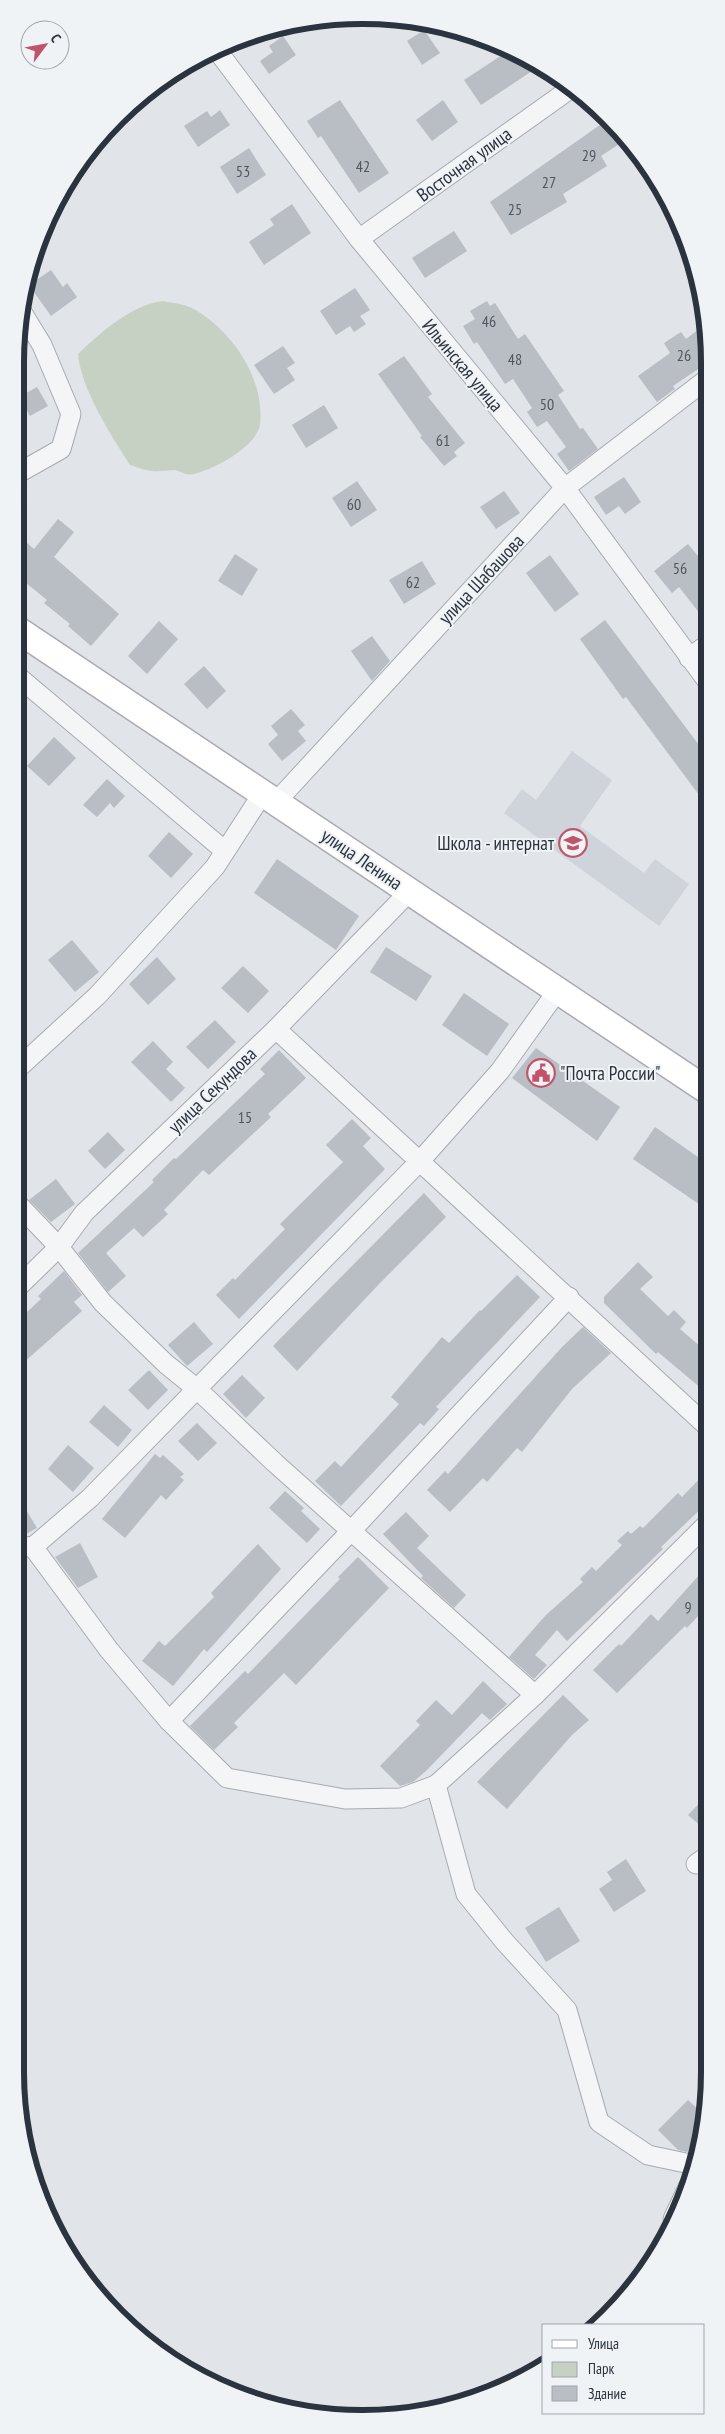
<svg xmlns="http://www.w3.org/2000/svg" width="725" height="2434" font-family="'PT Sans Narrow',sans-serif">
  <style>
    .built { fill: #cfd4da }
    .green { fill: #c7d1c3 }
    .building { fill: #b9bec4 }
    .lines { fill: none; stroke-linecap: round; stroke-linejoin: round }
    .street-casing { stroke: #a7abb2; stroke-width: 21 }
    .secondary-casing { stroke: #a7abb2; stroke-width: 29 }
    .street { stroke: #f3f5f7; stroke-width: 19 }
    .secondary { stroke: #fff; stroke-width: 26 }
    .labels { text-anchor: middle; stroke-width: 4; stroke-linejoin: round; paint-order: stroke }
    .number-label { font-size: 16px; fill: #4e5660 }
    .street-label { font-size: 19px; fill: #2b333e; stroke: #f0f3f6 }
    .poi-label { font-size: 19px; fill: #2b333e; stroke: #f0f3f6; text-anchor: end }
    .rim { fill: none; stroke: #2b333e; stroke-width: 6 }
  </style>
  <rect width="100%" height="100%" fill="#e1e4e8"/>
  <!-- built -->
  <path class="built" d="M572,751L612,780L580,826L644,873L655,859L689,884L659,926L504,813L522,789L536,800Z"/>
  <!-- green -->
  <path class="green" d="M163,301C172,303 184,304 192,308C231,329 265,378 260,424C257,447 213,470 193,474C187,476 180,471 175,470C167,470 159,472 152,471C144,470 137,467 130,465C111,435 81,389 78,354C100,333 131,305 163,301Z"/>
  <!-- building -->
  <g class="building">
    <path d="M424,30L440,53L422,65L407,41Z"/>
    <path d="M283,36L296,55L269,74L260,61L273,52L269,46Z"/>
    <path d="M508,51L541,65L481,105L464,80Z"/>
    <path d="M340,100L389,173L359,193L321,136L318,138L307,121Z"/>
    <path d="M443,100L458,122L432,141L416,120Z"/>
    <path d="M220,110L230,125L198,147L184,126L207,111L211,117Z"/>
    <path d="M607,120L627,139L601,156L607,166L563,194L567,202L511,235L490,202Z"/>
    <path d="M249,148L266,175L237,194L220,167Z"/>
    <path d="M292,204L311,233L264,265L249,242L274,225L270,219Z"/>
    <path d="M454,231L467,251L425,278L412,258Z"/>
    <path d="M51,270L63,287L67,283L77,297L51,316L29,285Z"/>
    <path d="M355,288L370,310L360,316L366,324L354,332L350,326L336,335L320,311Z"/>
    <path d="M487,301L490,306L495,303L518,339L525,334L564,391L558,395L580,429L583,428L598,449L569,471L557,454L566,447L547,421L537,427L527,412L532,408L513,379L505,384L477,342L474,344L463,326L475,319L470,311Z"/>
    <path d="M707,323V363L673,386L675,389L657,402L638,376L670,353L664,343L681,332L686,339Z"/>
    <path d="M283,346L295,363L287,368L295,380L274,394L254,365Z"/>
    <path d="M404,356L432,394L428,397L465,443L454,452L457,456L444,466L420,437L422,436L378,374Z"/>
    <path d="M37,387L48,406L30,416L19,397Z"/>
    <path d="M324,405L338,428L306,448L292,425Z"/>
    <path d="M624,477L641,502L625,514L619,506L606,515L594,497Z"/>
    <path d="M357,481L377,510L351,527L332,498Z"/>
    <path d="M504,491L520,513L496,529L480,507Z"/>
    <path d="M58,519L74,532L54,557L119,614L91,646L68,626L70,624L44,603L47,600L15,574V556L26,542L34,549Z"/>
    <path d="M688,544L707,567L708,624L679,587L672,593L654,571Z"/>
    <path d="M235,554L258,569L242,596L218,581Z"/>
    <path d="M550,555L579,594L555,612L526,573Z"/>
    <path d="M422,561L436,584L404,604L389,580Z"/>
    <path d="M605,620L708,757V807L626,697L623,699L580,639Z"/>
    <path d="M159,621L178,639L147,674L128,656Z"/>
    <path d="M372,636L390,661L372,681L351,651Z"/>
    <path d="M204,666L226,691L207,709L184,684Z"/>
    <path d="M291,709L305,725L298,731L306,741L282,761L268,744L278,735L271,726Z"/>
    <path d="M54,737L76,758L49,786L27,766Z"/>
    <path d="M107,779L125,796L114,808L110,803L97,817L83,805Z"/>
    <path d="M169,832L193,854L171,878L148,856Z"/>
    <path d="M277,859L359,916L336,950L254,893Z"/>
    <path d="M72,940L99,972L75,992L48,960Z"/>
    <path d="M386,947L432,976L416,1001L370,972Z"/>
    <path d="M157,957L176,979L148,1005L129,984Z"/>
    <path d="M243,966L269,991L248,1013L221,988Z"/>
    <path d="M464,993L509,1024L487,1056L442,1025Z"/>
    <path d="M215,1020L236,1042L208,1069L186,1047Z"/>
    <path d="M153,1041L173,1062L166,1069L185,1088L171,1102L131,1062Z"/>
    <path d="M536,1048L620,1107L597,1141L512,1078Z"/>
    <path d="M279,1050L306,1078L268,1114L271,1117L209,1175L203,1170L164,1210L168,1214L143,1237L134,1228L106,1253L126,1276L108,1292L78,1253L154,1182L152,1180L174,1158L176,1159L265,1074L260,1069Z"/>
    <path d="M352,1119L371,1138L363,1146L385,1169L239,1319L216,1295L233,1278L235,1280L285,1229L280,1224L343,1162L326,1145Z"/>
    <path d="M655,1127L708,1164L709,1211L633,1159Z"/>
    <path d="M108,1132L125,1150L105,1169L88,1151Z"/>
    <path d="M56,1179L75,1204L51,1222L29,1200Z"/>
    <path d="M424,1193L446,1217L380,1283L297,1371L273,1346Z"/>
    <path d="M638,1262L653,1277L640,1289L668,1316L674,1310L686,1322L680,1329L709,1354V1395L658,1352L656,1354L604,1303V1297Z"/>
    <path d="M64,1271L82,1295L74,1302L82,1311L15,1370V1323L41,1299L38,1296Z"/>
    <path d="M517,1275L540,1297L436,1407L439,1409L424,1426L420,1423L341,1506L315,1481L335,1461L341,1467L399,1404L391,1397L442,1337L449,1343L480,1310L481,1311Z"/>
    <path d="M194,1322L213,1344L187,1366L168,1345Z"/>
    <path d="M583,1327L611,1353L572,1389L522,1452L517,1448L487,1482L483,1478L450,1512L427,1490L445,1471L448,1474L562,1347Z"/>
    <path d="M149,1370L168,1390L148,1410L128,1390Z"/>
    <path d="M242,1375L265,1398L246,1418L223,1394Z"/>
    <path d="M104,1405L132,1430L118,1447L89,1422Z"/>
    <path d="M197,1423L217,1443L198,1461L178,1441Z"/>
    <path d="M68,1445L94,1468L73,1492L48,1469Z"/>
    <path d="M155,1454L160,1458L163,1455L184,1474L180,1477L184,1480L166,1500L161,1495L125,1538L102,1519Z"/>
    <path d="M709,1469V1501L661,1547L663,1549L567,1641L557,1630L535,1655L547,1665L534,1679L509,1657L545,1616L583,1582L580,1579L592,1567L596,1571L622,1545L617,1541L628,1531L631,1534L640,1526L643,1528L678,1493L682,1497Z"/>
    <path d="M15,1491L37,1528L24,1535H15Z"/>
    <path d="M285,1491L304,1508L301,1511L320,1529L307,1543L269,1508Z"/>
    <path d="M406,1512L429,1536L417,1548L466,1595L454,1608L421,1578L423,1576L383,1534Z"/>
    <path d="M80,1543L98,1577L78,1588L55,1557Z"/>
    <path d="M258,1544L281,1569L207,1652L204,1649L173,1686L142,1661L159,1641L165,1646L214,1597L211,1593Z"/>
    <path d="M358,1557L389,1588L296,1685L284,1673L234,1723L238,1727L214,1750L190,1726L245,1671L248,1674L340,1579L338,1577Z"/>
    <path d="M709,1564V1604L687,1628L685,1626L617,1693L593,1670L619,1644L621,1646L651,1614L658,1621Z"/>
    <path d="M483,1681L507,1704L490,1720L482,1713L426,1771L413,1782L400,1786L380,1766L420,1725L416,1721L436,1700L452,1715Z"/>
    <path d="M563,1695L589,1720L572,1735L507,1809L477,1782Z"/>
    <path d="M710,1792V1834L688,1815Z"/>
    <path d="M626,1859L646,1891L614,1912L599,1889L612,1880L607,1872Z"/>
    <path d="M559,1907L580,1941L546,1962L525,1928Z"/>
    <path d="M688,2100L706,2117L704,2135L687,2152L678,2150L658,2130Z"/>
  </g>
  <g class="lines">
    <defs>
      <g id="street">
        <path d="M216,49L359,239L565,488L708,682"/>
        <path d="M359,239L570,89"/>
        <path d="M15,475L61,449L71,414L42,345L20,309"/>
        <path d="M689,658L708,644"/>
        <path d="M15,674L225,851"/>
        <path d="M276,802L565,488L707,379"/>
        <path d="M276,1029L709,1428"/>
        <path d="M15,1071L97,996L215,867L263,793"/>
        <path d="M15,1201L59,1247L103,1303L166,1364L197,1389L275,1463L535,1695"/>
        <path d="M15,1290L59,1247L84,1213L276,1029L410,891"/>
        <path d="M15,1546L33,1547L109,1650L169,1721L227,1778L345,1799L401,1798L436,1785L466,1894L504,1941L567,2010L599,2122L648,2155L695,2165"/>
        <path d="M33,1547L90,1498L420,1161L500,1071L558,990"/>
        <path d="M169,1721L352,1530L569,1297"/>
        <path d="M436,1785L535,1695L709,1522"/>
        <path d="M696,1864L710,1854"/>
        <path d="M674,2222L673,2219L690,2183"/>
      </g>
      <path id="secondary" d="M15,628L708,1091"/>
    </defs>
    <!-- street casing -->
    <use href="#street" class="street-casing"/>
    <!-- secondary casing -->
    <use href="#secondary" class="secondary-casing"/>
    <!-- street -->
    <use href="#street" class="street"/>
    <!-- secondary -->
    <use href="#secondary" class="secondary"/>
  </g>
  <!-- icons -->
  <defs>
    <symbol id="school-ring" viewBox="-11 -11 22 22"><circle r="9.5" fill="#f0f3f6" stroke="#bf546b" stroke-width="1.5"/><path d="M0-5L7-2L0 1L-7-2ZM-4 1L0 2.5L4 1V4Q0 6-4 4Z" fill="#bf546b"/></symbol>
    <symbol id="civic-ring" viewBox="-11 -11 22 22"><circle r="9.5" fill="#f0f3f6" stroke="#bf546b" stroke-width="1.5"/><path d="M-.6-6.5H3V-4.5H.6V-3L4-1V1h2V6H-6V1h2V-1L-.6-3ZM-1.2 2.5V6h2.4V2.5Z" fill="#bf546b"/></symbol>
  </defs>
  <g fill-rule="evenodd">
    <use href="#school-ring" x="557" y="827" width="32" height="32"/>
    <use href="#civic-ring" x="525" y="1057" width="32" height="32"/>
  </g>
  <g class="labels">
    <!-- number labels -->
    <g class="number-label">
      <text x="589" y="161">29</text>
      <text x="363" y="172">42</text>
      <text x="243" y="177">53</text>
      <text x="549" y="188">27</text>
      <text x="515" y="215">25</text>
      <text x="489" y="327">46</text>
      <text x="684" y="361">26</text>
      <text x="515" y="365">48</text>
      <text x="547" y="410">50</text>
      <text x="443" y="446">61</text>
      <text x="354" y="510">60</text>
      <text x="680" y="574">56</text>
      <text x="413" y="588">62</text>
      <text x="245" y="1123">15</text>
      <text x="688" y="1613">9</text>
    </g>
    <!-- street labels -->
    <g class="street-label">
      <text transform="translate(464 164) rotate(-36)" y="7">Восточная улица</text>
      <text transform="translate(463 365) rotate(50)" y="7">Ильинская улица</text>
      <text transform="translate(481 579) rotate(-47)" y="7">улица Шабашова</text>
      <text transform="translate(362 859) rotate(34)" y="7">улица Ленина</text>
      <text transform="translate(212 1090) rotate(-44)" y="7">улица Секундова</text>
    </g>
    <!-- poi labels -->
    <g class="poi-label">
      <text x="554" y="850">Школа - интернат</text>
      <text x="560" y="1080" text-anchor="start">"Почта России"</text>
    </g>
  </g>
  <!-- crop -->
  <path d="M0 0H725V2434H0ZM362 24H363A338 338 0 0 1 701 362V2072A338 338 0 0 1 363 2410H362A338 338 0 0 1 24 2072V362A338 338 0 0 1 362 24Z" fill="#f0f3f6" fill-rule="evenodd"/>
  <path class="rim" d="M362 24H363A338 338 0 0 1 701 362V2072A338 338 0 0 1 363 2410H362A338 338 0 0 1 24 2072V362A338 338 0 0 1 362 24Z"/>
  <!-- legend -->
  <rect x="542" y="2324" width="162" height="90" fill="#f0f3f6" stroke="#a1a6ac"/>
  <rect x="552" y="2340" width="25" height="8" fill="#ffffff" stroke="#a1a6ac"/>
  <text x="588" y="2349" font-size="15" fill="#2b333e">Улица</text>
  <rect x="552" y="2362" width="25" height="15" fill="#c7d1c3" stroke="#a1a6ac"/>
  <text x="588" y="2374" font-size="15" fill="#2b333e">Парк</text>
  <rect x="552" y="2386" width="25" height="15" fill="#b9bec4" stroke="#a1a6ac"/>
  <text x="588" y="2399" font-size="15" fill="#2b333e">Здание</text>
  <!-- north arrow -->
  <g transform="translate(45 45) rotate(58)"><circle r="24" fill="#f0f3f6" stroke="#a1a6ac"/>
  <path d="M0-4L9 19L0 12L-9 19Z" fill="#bf546b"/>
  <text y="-8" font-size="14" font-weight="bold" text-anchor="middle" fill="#2b333e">С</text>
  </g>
</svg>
